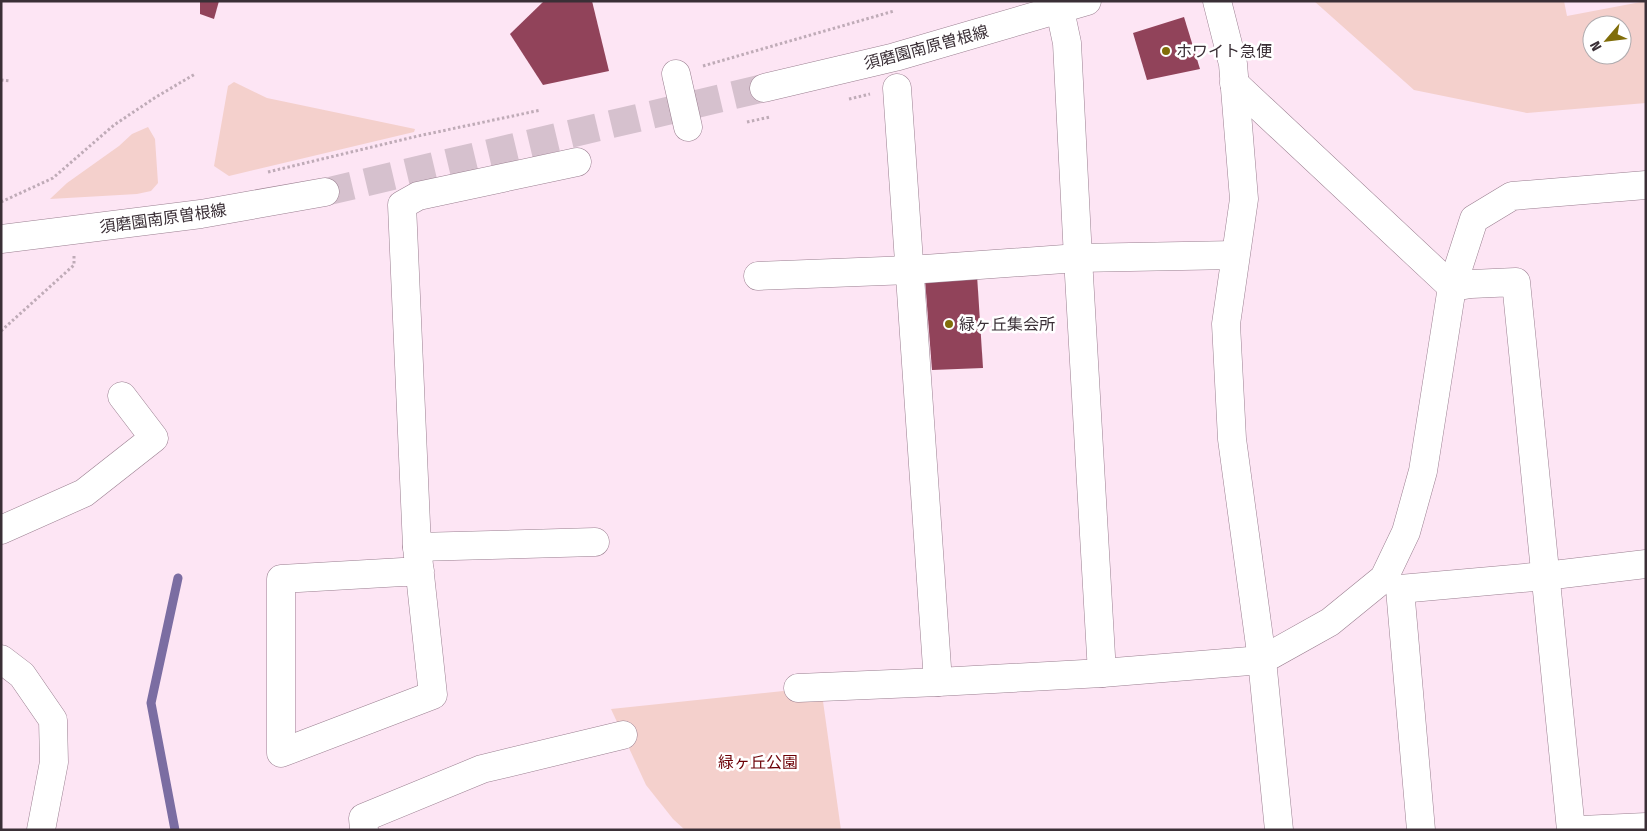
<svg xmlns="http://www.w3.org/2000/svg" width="1647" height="831" font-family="'Fira Sans Condensed','Noto Sans JP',sans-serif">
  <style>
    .green { fill: #f4d0cc; fill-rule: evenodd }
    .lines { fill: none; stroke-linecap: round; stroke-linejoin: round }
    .stream { stroke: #7b6da2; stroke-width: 9 }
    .building { fill: #91435a }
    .major-tunnel { stroke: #d6c1ce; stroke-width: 28; stroke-dasharray: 28 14; stroke-linecap: butt }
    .minor-casing { stroke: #9a7f90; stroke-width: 29 }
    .major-casing { stroke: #9a7f90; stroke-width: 29 }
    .path { stroke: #bfabb7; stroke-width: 3; stroke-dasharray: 2.5 2.5; stroke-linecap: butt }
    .minor { stroke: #fff; stroke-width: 28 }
    .major { stroke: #fff; stroke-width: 28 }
    .poi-dot { fill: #806d09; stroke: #fff; stroke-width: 2 }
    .labels { text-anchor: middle; stroke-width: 5; stroke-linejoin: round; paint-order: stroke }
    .street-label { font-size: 16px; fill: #3a2f36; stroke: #fff }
    .poi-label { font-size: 16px; fill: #3a2f36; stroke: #fff; text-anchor: start }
    .park-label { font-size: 16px; fill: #6c0006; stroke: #fff }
  </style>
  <rect width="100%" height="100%" fill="#fde5f4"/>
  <!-- green -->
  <g class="green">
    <path d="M1314,1H1564L1567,16L1646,1V103L1527,113L1414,90ZM1592,25H1622V55H1592Z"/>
    <path d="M234,82L267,98L415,129L414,132L229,176L214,166L228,86Z"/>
    <path d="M148,127L155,139L158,183L151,191L137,194L50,199L67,183L119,146L132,134Z"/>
    <path d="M821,687L841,830H685L673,819L646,785L611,709Z"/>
  </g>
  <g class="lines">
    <!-- stream -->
    <path class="stream" d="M175,830L151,703L178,578"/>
  </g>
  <!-- building -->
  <g class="building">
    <path d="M200,1H219L214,19L200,14Z"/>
    <path d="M544,1H592L609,71L543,85L510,34Z"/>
    <path d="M1184,17L1200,69L1147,80L1133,33Z"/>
    <path d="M977,275L983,368L932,370L925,279Z"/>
  </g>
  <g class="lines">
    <!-- major-tunnel -->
    <path class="major-tunnel" d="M325,192L764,88"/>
    <defs>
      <g id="minor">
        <path d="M1217,1L1233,64L1244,199L1226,324L1232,439L1262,660L1279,830"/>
        <path d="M1060,10L1067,43L1078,258L1102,673"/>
        <path d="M676,74L688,127"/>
        <path d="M897,88L938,682"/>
        <path d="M577,162L418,196L402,205L417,547L595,542"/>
        <path d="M758,276L910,270L1078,258L1235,255"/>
        <path d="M1,530L84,493L154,438L122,396"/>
        <path d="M417,547L433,695L281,753V579L420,571"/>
        <path d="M1,659L22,675L53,720L54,762L41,830"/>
        <path d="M798,688L938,682L1102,673L1262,660L1330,622L1384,578L1406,532L1423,471L1452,287L1234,83"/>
        <path d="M364,830L363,818L482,769L623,735"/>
        <path d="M1421,830L1400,589L1545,576L1646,564"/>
        <path d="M1571,830L1516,282L1471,284L1452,287L1474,219L1512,196L1646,185"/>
        <path d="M1581,830L1646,827"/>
      </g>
      <g id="major">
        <path d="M764,88L895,57L1087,1"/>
        <path d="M1,239L201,214L325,192"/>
      </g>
    </defs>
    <!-- minor casing -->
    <use href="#minor" class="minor-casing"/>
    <!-- major casing -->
    <use href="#major" class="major-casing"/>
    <!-- path -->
    <g class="path">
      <path d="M703,66L894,11"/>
      <path d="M1,80L10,81"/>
      <path d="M849,99L870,94"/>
      <path d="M747,122L770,117"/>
      <path d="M268,172L418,136L541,110"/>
      <path d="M1,202L53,178L114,125L156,97L195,74"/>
      <path d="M1,331L74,265V256"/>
    </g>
    <!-- minor -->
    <use href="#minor" class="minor"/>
    <!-- major -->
    <use href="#major" class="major"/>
  </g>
  <!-- markers -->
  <g class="poi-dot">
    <circle cx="1166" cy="51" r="5"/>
    <circle cx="949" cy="324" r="5"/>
  </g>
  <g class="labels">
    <!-- street labels -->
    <g class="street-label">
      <text transform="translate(926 47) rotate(-15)" y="6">須磨園南原曽根線</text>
      <text transform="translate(163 218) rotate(-8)" y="6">須磨園南原曽根線</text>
    </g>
    <!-- poi labels -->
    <g class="poi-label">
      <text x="1176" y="57">ホワイト急便</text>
      <text x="959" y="330">緑ヶ丘集会所</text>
    </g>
    <!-- park labels -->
    <g class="park-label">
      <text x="758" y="768">緑ヶ丘公園</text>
    </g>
  </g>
  <!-- border -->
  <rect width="1647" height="831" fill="none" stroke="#3a2f36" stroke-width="5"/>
  <!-- north arrow -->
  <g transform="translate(1607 40) rotate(242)"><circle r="24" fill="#ffffff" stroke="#b0acaf"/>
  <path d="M0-4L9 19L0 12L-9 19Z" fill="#806d09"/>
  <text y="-8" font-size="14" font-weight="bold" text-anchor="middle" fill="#3a2f36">N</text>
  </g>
</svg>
